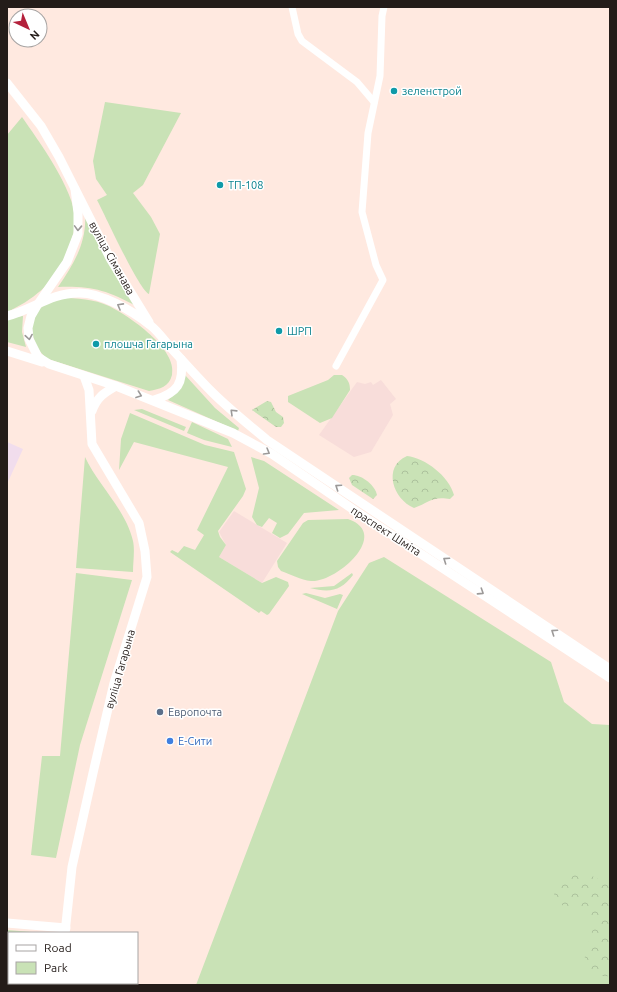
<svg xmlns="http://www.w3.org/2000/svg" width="617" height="992" font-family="Ubuntu,sans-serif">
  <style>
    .commercial { fill: #f8ddda }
    .education { fill: #f1dded }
    .green { fill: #c9e2b6 }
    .forest { fill: url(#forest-crowns) }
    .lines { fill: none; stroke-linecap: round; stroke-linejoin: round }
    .minor { stroke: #fff; stroke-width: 7 }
    .major { stroke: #fff; stroke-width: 9 }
    .oneway { stroke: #9c9998 }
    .culture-dot { fill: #0f9aa8; stroke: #fff; stroke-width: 1.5 }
    .service-dot { fill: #5c6f8a; stroke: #fff; stroke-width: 1.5 }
    .shop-dot { fill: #3f7fe0; stroke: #fff; stroke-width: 1.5 }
    .labels { text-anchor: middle; stroke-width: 3; stroke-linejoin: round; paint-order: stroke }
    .culture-label { font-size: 11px; fill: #0d838f; stroke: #fff; text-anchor: start }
    .street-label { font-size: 11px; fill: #241c19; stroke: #fff }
    .service-label { font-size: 11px; fill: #4e5e75; stroke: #fff; text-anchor: start }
    .shop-label { font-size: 11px; fill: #366cbe; stroke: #fff; text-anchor: start }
  </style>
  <defs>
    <pattern id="forest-crowns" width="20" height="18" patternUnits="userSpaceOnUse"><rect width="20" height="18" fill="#c9e2b6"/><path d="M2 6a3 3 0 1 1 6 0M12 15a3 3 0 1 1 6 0" fill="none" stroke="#acc19c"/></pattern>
  </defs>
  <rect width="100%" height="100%" fill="#ffe9e0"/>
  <!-- commercial -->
  <g class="commercial">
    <path d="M381,380L396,399L390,404L393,415L371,452L354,457L319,435L357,382L365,384L371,382L373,385Z"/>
    <path d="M234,511L287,543L262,583L219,557L226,545L219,532Z"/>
  </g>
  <!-- education -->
  <path class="education" d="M7,442L23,449L7,484Z"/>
  <!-- green -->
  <g class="green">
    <path d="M105,102L181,113L143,185L133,193L151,217L160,234L149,294C139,290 105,215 97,200L107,195L96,179L93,161Z"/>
    <path d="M22,117C38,140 77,193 75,222C75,234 69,245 65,257C53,284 33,300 7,312V135Z"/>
    <path d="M85,214L136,306C106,290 92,286 58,287C74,264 87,242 85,214Z"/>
    <path d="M60,298C77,298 94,299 109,306C129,316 178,349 172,375C169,387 160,389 149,391L48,359C32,348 24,319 43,306C48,302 55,300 60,298Z"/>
    <path d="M23,316L22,332L26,347L7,342V318Z"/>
    <path d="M185,375L215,408L239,428L238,431L168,400L179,390Z"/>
    <path d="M334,375H342C348,379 350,383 350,390L332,418L320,423L288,402V396L328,380Z"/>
    <path d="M142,409L186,427L184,431L134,410Z"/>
    <path d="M130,413L205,445L234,452L246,489L243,496L218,531L220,537L226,545L219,557L262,583L276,577L288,582L289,586L269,614L267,615L261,611L259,613L170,552L172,550L178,553L184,546L195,550L204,535L197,530L228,467L134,442L119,470L121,439Z"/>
    <path d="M192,422L228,439L232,447L204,440L187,433Z"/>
    <path d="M85,457C98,485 126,510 133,541C135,550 133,562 133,572L76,568Z"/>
    <path d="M251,457L264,461L339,510L304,513L288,534L280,538L272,533L277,523L269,518L262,527L257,525L252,517L259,488Z"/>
    <path d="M348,519C392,534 336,583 311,581C301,580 290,574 281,571L278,567L277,561L303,523L308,520Z"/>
    <path d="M384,557L551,662L564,702L592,724L610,725V985H196L338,611L369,563Z"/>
    <path d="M76,573L132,580L80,745L56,858L31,855L42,756H60Z"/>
    <path d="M352,573L353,575C341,591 330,593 310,588L334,586Z"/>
    <path d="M306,593L325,598L340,594L343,595L337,609L302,594Z"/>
    <path d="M7,930L44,933H9V983H44V985H7Z"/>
  </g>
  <!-- forest -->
  <g class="forest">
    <path d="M267,401L271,402L276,412L283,417L284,423L281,427H276L252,410Z"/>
    <path d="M407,456C425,458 449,476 454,495L450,499C431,496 429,503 414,508C393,499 382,467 407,456Z"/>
    <path d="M352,475C362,475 375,485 377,495L373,499L352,485L349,478Z"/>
    <path d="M581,873L590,875L610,885V976C603,977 599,976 593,972C573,957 597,938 592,921C587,901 554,915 554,892C554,887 556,882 560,879C566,874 574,874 581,873Z"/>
  </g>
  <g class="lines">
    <!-- minor -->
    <g class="minor">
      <path d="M292,7L298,34L302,41L357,82L374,102"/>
      <path d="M336,366L383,280L376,265L362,212L368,133L380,76L382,16L384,7"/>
    </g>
    <!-- major -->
    <g class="major">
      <path d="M7,83L41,126L59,157L111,260L149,322"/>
      <path d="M75,189L78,213V234L67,262L38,304L31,316L28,328L29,339L38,357L49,364L116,386L233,433L272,454L354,510L610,678"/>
      <path d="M7,316C32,310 51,293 78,293C100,292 133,311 150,325C158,331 164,340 170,347C184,362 198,378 212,392C229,409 248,424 267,440L610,669"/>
      <path d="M7,351L42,362"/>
      <path d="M154,400C178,393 184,383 181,359"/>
      <path d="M92,411C97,397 104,393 116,386"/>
      <path d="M7,923L66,928"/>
      <path d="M65,933L72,867L93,773L114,683L147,577L145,551L139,523L92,444L89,390L84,376"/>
      <path d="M63,985V983"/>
    </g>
  </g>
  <!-- one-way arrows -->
  <defs><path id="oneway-chevron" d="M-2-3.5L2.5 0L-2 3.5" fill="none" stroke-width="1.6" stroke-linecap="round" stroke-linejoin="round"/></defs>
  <g class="oneway">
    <use href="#oneway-chevron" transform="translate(78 228) rotate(92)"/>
    <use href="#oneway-chevron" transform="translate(120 306) rotate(-151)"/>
    <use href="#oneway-chevron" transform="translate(29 337) rotate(81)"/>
    <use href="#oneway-chevron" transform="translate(139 395) rotate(20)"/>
    <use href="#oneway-chevron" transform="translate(233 412) rotate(-136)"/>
    <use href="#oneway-chevron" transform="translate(267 452) rotate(30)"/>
    <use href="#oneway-chevron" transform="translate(338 487) rotate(-146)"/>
    <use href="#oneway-chevron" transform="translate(446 560) rotate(-146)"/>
    <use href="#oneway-chevron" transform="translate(481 592) rotate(33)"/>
    <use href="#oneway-chevron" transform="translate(554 632) rotate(-146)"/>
  </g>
  <!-- markers -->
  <g class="culture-dot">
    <circle cx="394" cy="91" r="4"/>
    <circle cx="220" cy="185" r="4"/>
    <circle cx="279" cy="331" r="4"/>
    <circle cx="96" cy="344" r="4"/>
  </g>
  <circle class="service-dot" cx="160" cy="712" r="4"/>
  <circle class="shop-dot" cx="170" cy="741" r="4"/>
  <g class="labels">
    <!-- culture labels -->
    <g class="culture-label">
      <text x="402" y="95">зеленстрой</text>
      <text x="228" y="189">ТП-108</text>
      <text x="287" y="335">ШРП</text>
      <text x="104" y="348">плошча Гагарына</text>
    </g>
    <!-- street labels -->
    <g class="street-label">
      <text transform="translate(112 258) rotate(61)" y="4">вуліца Сіманава</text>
      <text transform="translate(386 531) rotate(33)" y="4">праспект Шміта</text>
      <text transform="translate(120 669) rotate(-74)" y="4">вуліца Гагарына</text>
    </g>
    <!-- service labels -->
    <g class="service-label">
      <text x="168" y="716">Европочта</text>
    </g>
    <!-- shop labels -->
    <g class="shop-label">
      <text x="178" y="745">Е-Сити</text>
    </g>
  </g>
  <!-- border -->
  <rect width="617" height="992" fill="none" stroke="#241c19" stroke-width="16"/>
  <!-- legend -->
  <rect x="8" y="932" width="130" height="52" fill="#ffffff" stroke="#a7a4a3"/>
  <rect x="16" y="945" width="20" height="6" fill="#ffffff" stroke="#a7a4a3"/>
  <text x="44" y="952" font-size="12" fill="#241c19">Road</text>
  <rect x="16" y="962" width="20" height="12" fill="#c9e2b6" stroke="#a7a4a3"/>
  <text x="44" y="972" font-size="12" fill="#241c19">Park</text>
  <!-- north arrow -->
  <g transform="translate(28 28) rotate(136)"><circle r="19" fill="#ffffff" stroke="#a7a4a3"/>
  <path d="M0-3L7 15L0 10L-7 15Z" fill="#b4213c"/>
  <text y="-6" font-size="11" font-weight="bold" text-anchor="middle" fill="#241c19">N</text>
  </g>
</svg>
